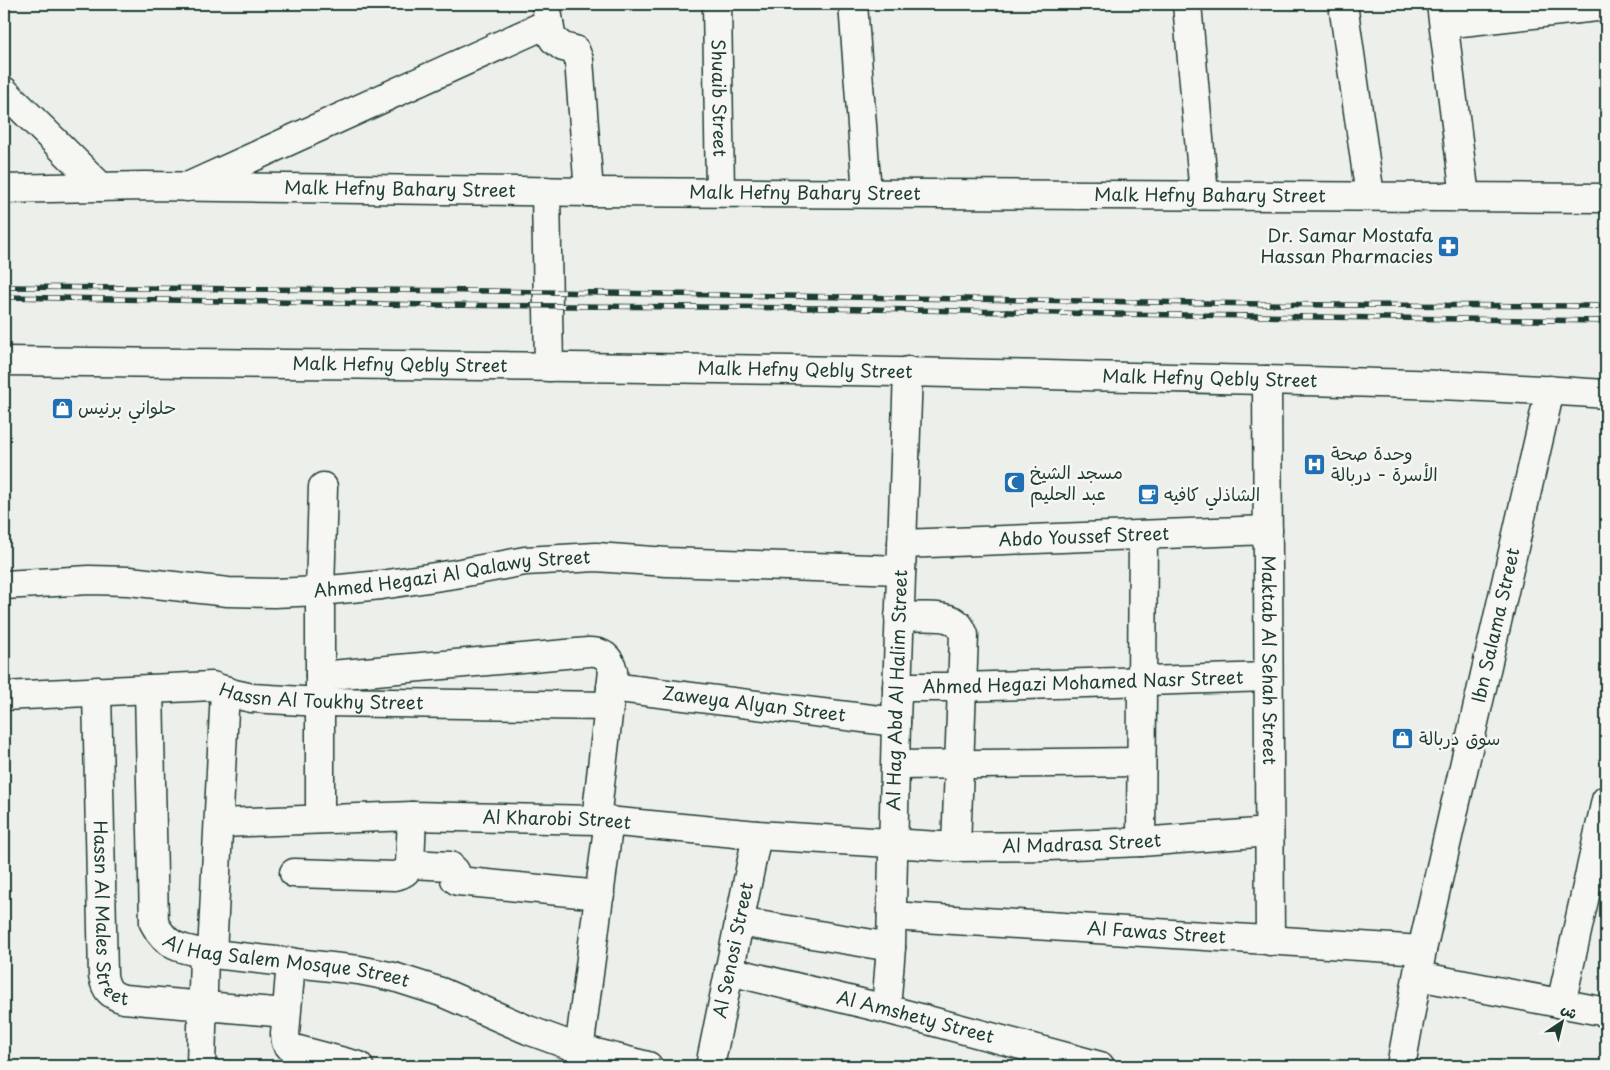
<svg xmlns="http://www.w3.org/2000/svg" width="1610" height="1070" font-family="'Playpen Sans','Playpen Sans Arabic',sans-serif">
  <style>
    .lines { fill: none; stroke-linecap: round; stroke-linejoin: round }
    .minor-casing { stroke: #1f3d34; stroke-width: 31 }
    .tertiary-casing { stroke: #1f3d34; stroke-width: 31 }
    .primary-casing { stroke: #1f3d34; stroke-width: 31 }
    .minor { stroke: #f6f6f2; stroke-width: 28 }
    .tertiary { stroke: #f6f6f2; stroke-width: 28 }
    .primary { stroke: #f6f6f2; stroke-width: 28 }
    .rail-casing { stroke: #1f3d34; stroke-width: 5.5 }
    .rail { stroke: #f6f6f2; stroke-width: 4; stroke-dasharray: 11; stroke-linecap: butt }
    .labels { text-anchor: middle; stroke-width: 5; stroke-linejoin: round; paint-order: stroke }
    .street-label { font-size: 18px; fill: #1f3d34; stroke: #f6f6f2 }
    .poi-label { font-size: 18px; fill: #1f3d34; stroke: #f6f6f2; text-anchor: start }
  </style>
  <rect width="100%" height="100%" fill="#edefea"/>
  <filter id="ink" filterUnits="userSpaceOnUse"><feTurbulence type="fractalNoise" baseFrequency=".02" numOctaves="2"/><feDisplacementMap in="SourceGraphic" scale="10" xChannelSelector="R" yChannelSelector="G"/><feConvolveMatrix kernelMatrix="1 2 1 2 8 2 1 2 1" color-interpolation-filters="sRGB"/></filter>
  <g filter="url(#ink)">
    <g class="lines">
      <defs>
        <g id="minor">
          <path d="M546,4L551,35L554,40L563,47L575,50L579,60L589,192"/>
          <path id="s1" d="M717,4L720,192"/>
          <path d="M853,4L867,193"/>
          <path d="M1187,4L1204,195"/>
          <path d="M1343,4L1370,196"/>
          <path d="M1441,4L1465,197"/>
          <path d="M1444,24L1606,6"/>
          <path d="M4,91L101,187"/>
          <path d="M187,187L549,23"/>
          <path id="s2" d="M1267,380L1270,941"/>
          <path id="s3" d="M902,544L1268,530"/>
          <path id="s4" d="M4,585L89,580L129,581L228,592L274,593L320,591L381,585L455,574L525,561L596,557L667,562L901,570"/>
          <path d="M899,617C913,617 945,614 955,622C960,625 962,630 964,635L956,847"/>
          <path d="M320,676L588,652C602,651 610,657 613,671L596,820"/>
          <path id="s5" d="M611,687L896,722"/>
          <path id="s6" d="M897,687H962L1268,677"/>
          <path id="s7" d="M149,689L154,923C166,946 179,949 204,953L359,970L394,977L441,992L528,1030L580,1049L648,1066"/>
          <path id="s8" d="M97,691L103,976C106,990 110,995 124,999L286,1013"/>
          <path id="s9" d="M4,696L212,686L234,694L252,698L320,702L609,706"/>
          <path d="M896,765L1141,762"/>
          <path d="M320,819V591L323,487"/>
          <path id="s10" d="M219,823L412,816L596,820L757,835L956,847L1049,846L1141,842L1269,832"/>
          <path d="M1141,842L1143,535"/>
          <path d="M410,864L450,866L455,871V879L458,881L600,895"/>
          <path d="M294,873L395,876C403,874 407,872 410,864L412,816"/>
          <path id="s11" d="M892,916L1422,950"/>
          <path d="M739,922L891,947"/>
          <path d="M212,954L225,690"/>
          <path d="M291,962L285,1034L286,1042L291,1048L359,1066"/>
          <path id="s12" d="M729,971L886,1009L1100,1066"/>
          <path d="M1418,976L1606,1012"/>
          <path d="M1561,1004L1606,800"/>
          <path id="s13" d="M886,1009L891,947L896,722L908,371"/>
          <path d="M201,1066L204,953"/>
          <path d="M577,1066L609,820"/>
          <path id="s14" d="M710,1066L757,835"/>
        </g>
        <g id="tertiary">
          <path id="s15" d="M4,361C363,365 723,367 1083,376C1257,380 1432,382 1606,394"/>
          <path id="s16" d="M1401,1066L1422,950L1550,390"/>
        </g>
        <g id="primary">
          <path id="s17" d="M4,189L144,186L589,192L1606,198"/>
          <path d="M546,191L549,367"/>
        </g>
      </defs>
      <!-- minor casing -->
      <use href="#minor" class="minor-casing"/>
      <!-- tertiary casing -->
      <use href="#tertiary" class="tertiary-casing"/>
      <!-- primary casing -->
      <use href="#primary" class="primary-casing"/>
      <!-- minor -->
      <use href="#minor" class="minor"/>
      <!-- tertiary -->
      <use href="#tertiary" class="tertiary"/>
      <!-- primary -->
      <use href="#primary" class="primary"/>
      <defs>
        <g id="rail">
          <path d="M4,287L493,291L1330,305L1606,306"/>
          <path d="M4,297L433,305L819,308L1111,314L1606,321"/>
        </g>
      </defs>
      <!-- rail casing -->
      <use href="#rail" class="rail-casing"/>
      <!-- rail -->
      <use href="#rail" class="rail"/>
    </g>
  </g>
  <!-- icons -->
  <defs>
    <symbol id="pharmacy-square" viewBox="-11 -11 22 22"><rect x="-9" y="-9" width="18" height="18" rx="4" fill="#1f6fb2" stroke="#f6f6f2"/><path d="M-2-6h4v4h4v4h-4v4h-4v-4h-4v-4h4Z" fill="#fff"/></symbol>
    <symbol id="shop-square" viewBox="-11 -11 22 22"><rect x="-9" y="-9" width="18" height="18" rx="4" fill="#1f6fb2" stroke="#f6f6f2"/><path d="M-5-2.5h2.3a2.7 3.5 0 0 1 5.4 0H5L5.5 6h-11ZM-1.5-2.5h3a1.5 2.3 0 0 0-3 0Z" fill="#fff"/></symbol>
    <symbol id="hospital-square" viewBox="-11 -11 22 22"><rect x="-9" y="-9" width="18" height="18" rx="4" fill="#1f6fb2" stroke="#f6f6f2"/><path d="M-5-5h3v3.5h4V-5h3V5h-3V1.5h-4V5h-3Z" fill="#fff"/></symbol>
    <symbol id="mosque-square" viewBox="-11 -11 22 22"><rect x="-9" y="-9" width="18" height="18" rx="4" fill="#1f6fb2" stroke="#f6f6f2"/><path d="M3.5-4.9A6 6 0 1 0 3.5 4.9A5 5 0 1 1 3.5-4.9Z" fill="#fff"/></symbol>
    <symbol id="cafe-square" viewBox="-11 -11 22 22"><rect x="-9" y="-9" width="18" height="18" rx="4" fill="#1f6fb2" stroke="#f6f6f2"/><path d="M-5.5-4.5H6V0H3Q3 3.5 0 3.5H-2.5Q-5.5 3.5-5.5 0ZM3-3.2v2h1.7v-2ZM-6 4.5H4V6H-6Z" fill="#fff"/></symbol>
  </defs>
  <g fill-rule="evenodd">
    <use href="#pharmacy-square" x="1436" y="234" width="25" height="25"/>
    <use href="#shop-square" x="50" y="396" width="25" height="25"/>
    <use href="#hospital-square" x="1302" y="452" width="25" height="25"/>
    <use href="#mosque-square" x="1002" y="470" width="25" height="25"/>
    <use href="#cafe-square" x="1136" y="482" width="25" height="25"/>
    <use href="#shop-square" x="1390" y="726" width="25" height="25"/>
  </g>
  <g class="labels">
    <!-- street labels -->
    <g class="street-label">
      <text dy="6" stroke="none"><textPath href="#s1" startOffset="94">Shuaib Street</textPath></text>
      <text dy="6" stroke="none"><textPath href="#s17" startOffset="396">Malk Hefny Bahary Street</textPath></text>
      <text dy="6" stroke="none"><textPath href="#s17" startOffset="801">Malk Hefny Bahary Street</textPath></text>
      <text dy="6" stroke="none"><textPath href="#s17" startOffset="1206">Malk Hefny Bahary Street</textPath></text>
      <text dy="6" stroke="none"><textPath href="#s15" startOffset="396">Malk Hefny Qebly Street</textPath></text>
      <text dy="6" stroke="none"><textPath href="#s15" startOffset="801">Malk Hefny Qebly Street</textPath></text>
      <text dy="6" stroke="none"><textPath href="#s15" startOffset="1206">Malk Hefny Qebly Street</textPath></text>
      <text dy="6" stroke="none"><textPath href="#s3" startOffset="182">Abdo Youssef Street</textPath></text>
      <text dy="6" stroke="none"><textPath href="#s4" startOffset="450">Ahmed Hegazi Al Qalawy Street</textPath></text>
      <text dy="6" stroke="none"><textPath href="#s16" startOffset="451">Ibn Salama Street</textPath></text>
      <text dy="6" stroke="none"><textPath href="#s2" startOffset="280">Maktab Al Sehah Street</textPath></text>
      <text dy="6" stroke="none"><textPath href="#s6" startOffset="186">Ahmed Hegazi Mohamed Nasr Street</textPath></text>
      <text dy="6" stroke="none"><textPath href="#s13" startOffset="319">Al Hag Abd Al Halim Street</textPath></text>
      <text dy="6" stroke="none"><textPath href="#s9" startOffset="319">Hassn Al Toukhy Street</textPath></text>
      <text dy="6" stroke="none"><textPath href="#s5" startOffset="144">Zaweya Alyan Street</textPath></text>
      <text dy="6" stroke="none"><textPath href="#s10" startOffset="338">Al Kharobi Street</textPath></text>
      <text dy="6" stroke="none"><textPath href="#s10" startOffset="864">Al Madrasa Street</textPath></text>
      <text dy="6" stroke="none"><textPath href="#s8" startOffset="226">Hassn Al Males Street</textPath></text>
      <text dy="6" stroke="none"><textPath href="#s11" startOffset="265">Al Fawas Street</textPath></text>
      <text dy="6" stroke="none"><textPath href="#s14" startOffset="118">Al Senosi Street</textPath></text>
      <text dy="6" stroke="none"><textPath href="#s7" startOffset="378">Al Hag Salem Mosque Street</textPath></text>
      <text dy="6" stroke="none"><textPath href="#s12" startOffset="192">Al Amshety Street</textPath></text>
    </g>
    <!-- poi labels -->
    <g class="poi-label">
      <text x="1433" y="242" text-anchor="end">Dr. Samar Mostafa<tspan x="1433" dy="21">Hassan Pharmacies</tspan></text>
      <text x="78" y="414">حلواني برنيس</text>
      <text x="1331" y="460">وحدة صحة<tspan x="1331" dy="21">الأسرة - دربالة</tspan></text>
      <text x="1030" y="479">مسجد الشيخ<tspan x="1030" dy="21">عبد الحليم</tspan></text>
      <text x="1164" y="501">الشاذلي كافيه</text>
      <text x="1419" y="745">سوق دربالة</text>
    </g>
  </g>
  <!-- margin -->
  <rect width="1610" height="1070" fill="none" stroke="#f6f6f2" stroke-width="20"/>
  <rect x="10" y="10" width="1590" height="1050" fill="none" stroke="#1f3d34" stroke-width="2" filter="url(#ink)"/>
  <!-- north arrow -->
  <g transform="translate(1562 1022) rotate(35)" stroke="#f6f6f2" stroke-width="4" paint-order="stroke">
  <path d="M0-4L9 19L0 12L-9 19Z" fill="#1f3d34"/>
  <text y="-8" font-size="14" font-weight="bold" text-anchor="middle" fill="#1f3d34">ش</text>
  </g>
</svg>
